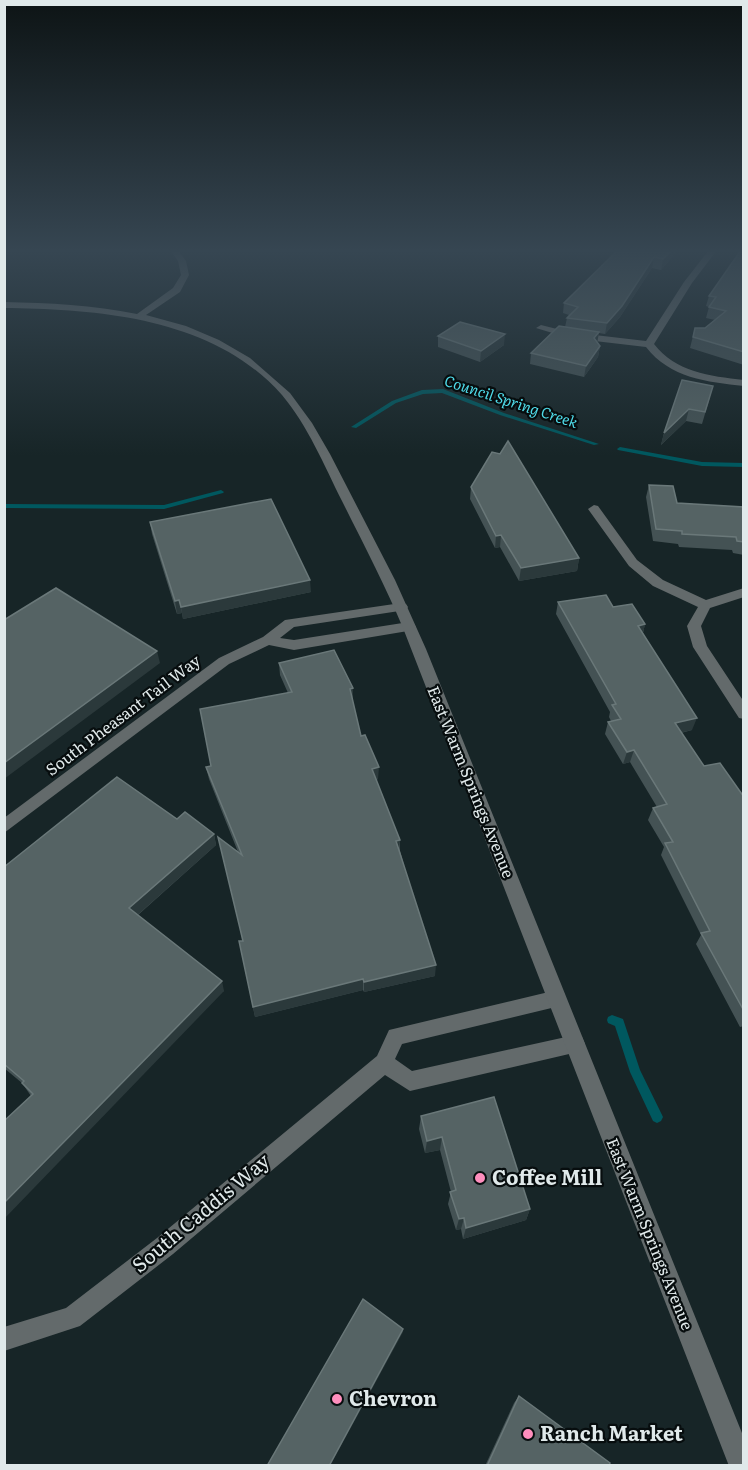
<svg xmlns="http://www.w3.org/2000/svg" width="748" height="1470" font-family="Literata,serif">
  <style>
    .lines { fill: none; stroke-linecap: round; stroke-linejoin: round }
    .stream { fill: #00585f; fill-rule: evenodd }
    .minor { fill: #636a6b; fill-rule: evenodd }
    .tertiary { fill: #636a6b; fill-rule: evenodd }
    .wall { fill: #445254 }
    .shaded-wall { fill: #2b393b }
    .building { fill: #556364; stroke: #6a7879; stroke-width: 1.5 }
    .poi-dot { fill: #fe8ebd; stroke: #070d0e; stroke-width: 2 }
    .labels { text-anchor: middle; stroke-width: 4.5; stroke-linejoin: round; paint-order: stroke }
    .far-water-label { font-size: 15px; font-style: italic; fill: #4fdbe9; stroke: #070d0e }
    .street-label { font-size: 16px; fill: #e0e9ea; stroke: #070d0e }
    .near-poi-label { font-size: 20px; font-weight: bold; fill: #e0e9ea; stroke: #070d0e; text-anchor: start }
    .near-street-label { font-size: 20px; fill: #e0e9ea; stroke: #070d0e }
  </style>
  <rect width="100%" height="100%" fill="#172527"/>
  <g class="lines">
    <!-- stream -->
    <g class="stream">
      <path d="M443,389L504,413L599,444L594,445L500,415L442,393L423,394L396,403L356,428L351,427L392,401L422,390Z"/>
      <path d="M620,447L702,462L744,463V467L702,466L618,450L617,449Z"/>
      <path d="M221,490L224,492L223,493L164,509L4,508V504L164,505Z"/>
      <path d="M612,1015L623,1019L640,1070L663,1117L661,1121L657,1123L653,1121L630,1072L615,1026L608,1023L607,1020L608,1017Z"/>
    </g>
    <!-- minor -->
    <g class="minor">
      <path d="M709,250H717L692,283L654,344C676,372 709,376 744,380V386C707,382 670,378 646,347L569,338L536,328L541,325L569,332L646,341L684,282Z"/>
      <path d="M594,505L598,506L637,560L663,580L706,600L744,588V597L710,608L701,626L707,646L744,702V719L739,718L693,647L687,626L698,607L653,586L629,566L588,509Z"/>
      <path d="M401,603L406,604L408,607L406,610L294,627L280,638L294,640L409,622L414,624L416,627L414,630L294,650L269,645L229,664L4,833V818L219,658L263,637L285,620Z"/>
      <path d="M557,990L564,993L566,999L564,1005L402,1044L395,1059L412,1071L575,1035L582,1037L585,1044L582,1051L410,1091L385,1075L173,1254L80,1326L4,1351V1327L66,1308L157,1238L377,1056L389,1030Z"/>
    </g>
    <!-- tertiary -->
    <path class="tertiary" d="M170,250H178L186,261L189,275L180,292L146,315L186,326L219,340L250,358L290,393L312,423L330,454L395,580L426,649L744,1438V1466H729L403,628C385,585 363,543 342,501C324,465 308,426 282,395C214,318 100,309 4,308V302C49,303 93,305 137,314L173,288L181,275L178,261Z"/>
  </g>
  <!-- wall -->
  <g class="wall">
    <path d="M618,250H678L661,270L652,268L620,317L605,334L599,333L597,342L600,346L598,357L584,377L530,364L531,353L565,327L567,318L569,315L563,313L564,303Z"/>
    <path d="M744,250V365L690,348L695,328H705L715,320L706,318L709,307L706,306L709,296Z"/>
    <path d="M438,336L504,345L480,362L438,347Z"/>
    <path d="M682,380L710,397L702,424L686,421L661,445L664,433Z"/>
    <path d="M649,485L677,503L744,507V555L733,553L732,550L679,547L678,544L653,541L646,497Z"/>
    <path d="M471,487L579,558L577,571L519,581L500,547L495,548L470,499Z"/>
    <path d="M150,522L311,592L183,619L182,613L177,614L152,534Z"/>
    <path d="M558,602L613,607L645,624L643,633L692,730L681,733L704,766L744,797V1026L740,1027L696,944L701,935L661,855L664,847L648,820L653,808L657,807L630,762L623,764L605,734L608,722L611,721L609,717L610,712L556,614Z"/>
    <path d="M279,663L353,688L352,700L361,736L378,779L376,780L400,840V851L435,976L364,992L363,990L255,1017L239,941H242L238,852L209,779L206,767L211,766L288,693L280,675Z"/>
    <path d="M177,819L214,834L216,845L138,915L224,991L31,1096L22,1083L4,1068V867Z"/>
    <path d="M421,1116L530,1209L526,1220L463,1239L461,1229L456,1230L448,1204L451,1192L440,1150L425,1153L419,1129Z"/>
    <path d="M519,1396L609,1466H485L514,1403Z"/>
  </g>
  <!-- shaded-wall -->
  <g class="shaded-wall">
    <path d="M672,250H678L661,270L663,259Z"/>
    <path d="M654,257L652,268L620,317L605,334L607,323Z"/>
    <path d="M599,332L597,344L594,338Z"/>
    <path d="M505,334L504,345L480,362L481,351Z"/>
    <path d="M600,346L598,357L584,377L586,366Z"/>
    <path d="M689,409L686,421L661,445L664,433Z"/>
    <path d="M501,535L500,547L495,548L496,536Z"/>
    <path d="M579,558L577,571L519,581L521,568Z"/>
    <path d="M310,580L311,592L183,619L181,607Z"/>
    <path d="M179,600L182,613L177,614L175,601Z"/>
    <path d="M645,624L642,637L638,626Z"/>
    <path d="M157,651L160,663L4,779V763Z"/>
    <path d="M353,688V700L350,701V689Z"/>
    <path d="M697,718L692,730L671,735L675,723Z"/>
    <path d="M634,750L630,762L623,764L627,752Z"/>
    <path d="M379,767L378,779L372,781V769Z"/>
    <path d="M214,834L216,845L133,919L129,908Z"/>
    <path d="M400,840L399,852L396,841Z"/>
    <path d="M436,965L435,976L364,992V982Z"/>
    <path d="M363,979V990L255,1017L253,1007Z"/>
    <path d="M222,981L224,991L4,1219V1203Z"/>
    <path d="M442,1137L440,1150L425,1153L427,1141Z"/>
    <path d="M530,1209L526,1220L463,1239L466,1228Z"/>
    <path d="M464,1218L461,1229L456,1230L459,1219Z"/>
    <path d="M403,1329V1332L330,1466H329Z"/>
  </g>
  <!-- building -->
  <g class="building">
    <path d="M618,250H672L663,259L654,257L622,306L607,323L567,318L578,307L564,303Z"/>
    <path d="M741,250H744V352L693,337L695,328H705L726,311L709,307L716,297L709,296Z"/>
    <path d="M460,322L505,334L481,351L438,336Z"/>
    <path d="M559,326L599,332L594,338L600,346L586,366L531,353Z"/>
    <path d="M682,380L713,386L705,412L689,409L664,433Z"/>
    <path d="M508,441L579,558L521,568L501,535L496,536L471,487L492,452L500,454Z"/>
    <path d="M649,485L673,486L677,503L744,507V542L737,541L736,537L682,534V531L656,529Z"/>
    <path d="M271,499L310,580L181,607L179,600L175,601L150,522Z"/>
    <path d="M56,588L157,651L4,763V620Z"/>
    <path d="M606,595L613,607L632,604L645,624L638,626L697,718L675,723L704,766L720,763L744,797V1011L701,933L710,931L665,843L673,842L653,808L667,804L634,750L627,752L608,722L621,719L612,705L616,704L558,602Z"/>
    <path d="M334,650L353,688L350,689L361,736L365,735L379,767L372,769L400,840L396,841L436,965L364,982L363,979L253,1007L239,941H243L218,837L242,855L206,767L211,766L200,709L292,692L279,663Z"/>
    <path d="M117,777L177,819L185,812L214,834L129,908L222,981L4,1203V1121L33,1094L22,1083L24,1081L4,1064V867Z"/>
    <path d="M494,1097L530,1209L466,1228L464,1218L459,1219L450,1192L456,1190L442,1137L427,1141L421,1116Z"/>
    <path d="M363,1299L403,1329L329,1466H267Z"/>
    <path d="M519,1396L610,1463L609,1466H487Z"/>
  </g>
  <!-- sky -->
  <linearGradient id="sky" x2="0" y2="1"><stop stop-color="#0d1415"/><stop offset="0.55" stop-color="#364652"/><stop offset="1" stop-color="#364652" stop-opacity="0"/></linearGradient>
  <rect width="748" height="456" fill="url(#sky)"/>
  <!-- markers -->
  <g class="poi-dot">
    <circle cx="480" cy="1178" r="6"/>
    <circle cx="337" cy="1399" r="6"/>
    <circle cx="528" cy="1434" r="6"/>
  </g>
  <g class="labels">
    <!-- far-water labels -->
    <g class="far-water-label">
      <text transform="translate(511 402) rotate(18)" y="5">Council Spring Creek</text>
    </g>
    <!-- street labels -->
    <g class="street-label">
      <text transform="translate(123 715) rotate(-37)" y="6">South Pheasant Tail Way</text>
      <text transform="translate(471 782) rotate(68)" y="6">East Warm Springs Avenue</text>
      <text transform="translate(650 1234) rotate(68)" y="6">East Warm Springs Avenue</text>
    </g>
    <!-- near-poi labels -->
    <g class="near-poi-label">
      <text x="492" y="1185">Coffee Mill</text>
      <text x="349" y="1406">Chevron</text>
      <text x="540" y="1441">Ranch Market</text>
    </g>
    <!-- near-street labels -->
    <g class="near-street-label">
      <text transform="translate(201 1213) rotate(-40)" y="7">South Caddis Way</text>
    </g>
  </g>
  <!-- border -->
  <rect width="748" height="1470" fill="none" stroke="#e0e9ea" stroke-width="12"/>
</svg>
